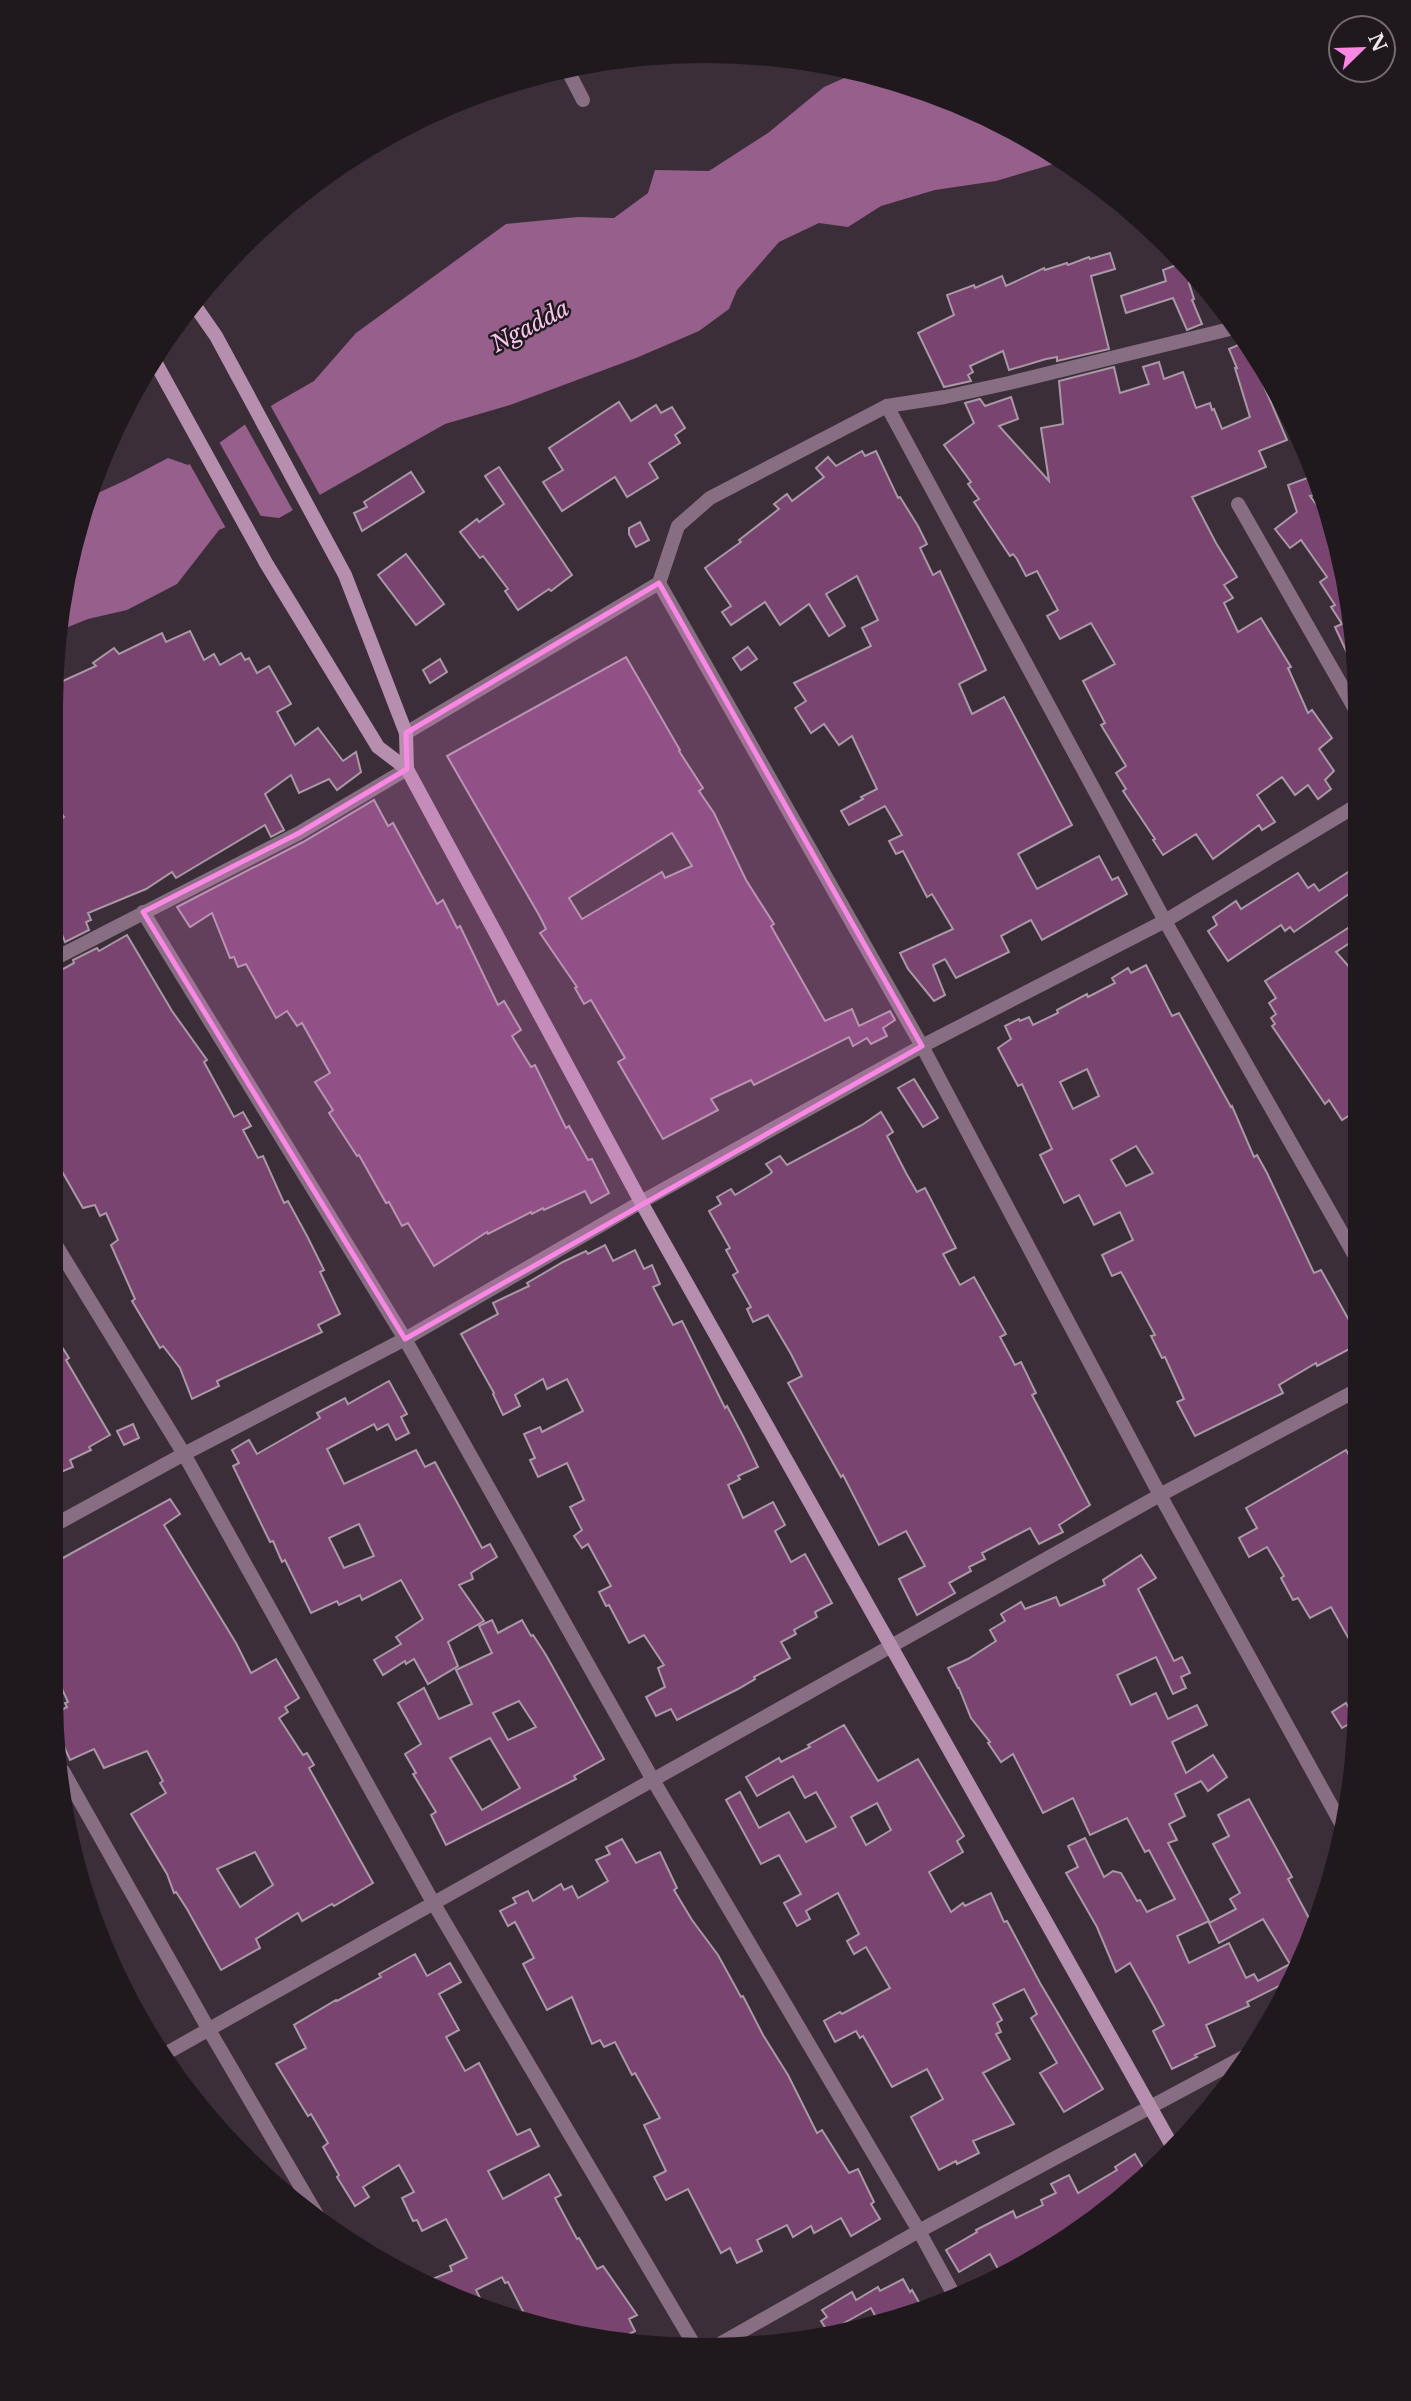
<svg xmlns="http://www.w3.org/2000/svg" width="1411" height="2401" font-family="'Libre Baskerville',serif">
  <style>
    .water { fill: #975f8b }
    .pier { fill: #3c2e39 }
    .building { fill: #79446f; stroke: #a998a5; stroke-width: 2; fill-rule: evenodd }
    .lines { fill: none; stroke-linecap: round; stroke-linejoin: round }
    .minor { stroke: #886e82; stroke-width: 14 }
    .secondary { stroke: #b78fae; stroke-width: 14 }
    .marked { fill: #fb87e5; fill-opacity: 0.2; stroke: #fb87e5; stroke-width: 5; stroke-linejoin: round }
    .labels { text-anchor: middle; stroke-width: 5; stroke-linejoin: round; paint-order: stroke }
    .water-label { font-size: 23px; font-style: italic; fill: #f7c5eb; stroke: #1f191e }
  </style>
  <rect width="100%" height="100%" fill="#3c2e39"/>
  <!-- water -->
  <path class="water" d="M860,71L956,100L1067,160L996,181L935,190L881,206L848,227L819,223L779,242L737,290L729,309L699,331L636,358L510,405L445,424L279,518L253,515L219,530L177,584L127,610L88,619L58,631L85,499L126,480L168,458L188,465L274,404L314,381L356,333L506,224L578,217L614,218L648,193L655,170L709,171L768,133L824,87Z"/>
  <!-- pier -->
  <g class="pier">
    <path d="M269,403L322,499L295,514L243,421Z"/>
    <path d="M218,440L263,520L253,518L227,530L188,461Z"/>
  </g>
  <!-- building -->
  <g class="building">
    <path d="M1110,253L1115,269L1091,276L1109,349L1057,361V357L1046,359L1009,370L1003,351L970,366L973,372L968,375L971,381L944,387L918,333L954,315L947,295L974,285L975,288L1002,276L1006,286L1044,268L1045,270L1067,263L1068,265L1089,257L1090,259Z"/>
    <path d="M1184,262L1197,280L1189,283L1194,299L1192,300L1202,324L1187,330L1173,298L1126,313L1121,296L1166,281L1163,270Z"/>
    <path d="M1245,342L1287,440L1259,451L1266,467L1192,497L1216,543L1237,577L1224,585L1233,598L1224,603L1238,632L1261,618L1291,667L1288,668L1308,713L1312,710L1332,738L1319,749L1334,771L1325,780L1331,789L1318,799L1308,785L1295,795L1282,777L1257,795L1275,822L1262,830L1259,825L1213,859L1196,834L1163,855L1153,840L1155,839L1123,791L1126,789L1116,773L1126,766L1101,725L1105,723L1083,681L1115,664L1091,623L1060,639L1047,616L1058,610L1037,571L1026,576L1017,559L1013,554L1010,556L974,502L979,499L968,484L971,482L944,445L974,423L965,403L980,399L985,406L1011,397L1018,419L999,426L1049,481L1041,428L1063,424L1059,381L1114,367L1120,393L1149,384L1143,367L1159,362L1164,379L1183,372L1196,408L1210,403L1212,410L1214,409L1222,429L1250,417L1235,368H1237L1229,349Z"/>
    <path d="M619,402L631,421L656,405L661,413L672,407L685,428L675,435L680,443L649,463L658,478L627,497L615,477L562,511L543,482L563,470L549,448Z"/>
    <path d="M862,451L865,456L876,451L898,498L900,497L918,526L927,544L920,548L933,575L940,571L986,670L959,684L972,714L1004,697L1072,825L1018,854L1037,889L1099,856L1112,880L1118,877L1127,894L1042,940L1031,920L1029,921L1001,936L1009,952L956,978L945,959L933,965L945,995L934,1001L908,969L900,953L953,929L932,894L927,897L903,851L896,854L889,841L902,835L885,806L849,825L841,811L863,799L861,797L877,789L852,736L839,745L824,724L811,733L795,708L806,701L794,683L871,646L862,628L878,620L857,576L826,594L845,626L829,636L809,604L780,625L765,602L731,625L722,612L731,606L705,568L741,542L739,540L779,509L774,504L787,494L792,501L824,477L816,468L828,457L836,466Z"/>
    <path d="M499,467L572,575L551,591L549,589L518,610L505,591L508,589L483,556L480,558L460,532L477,519L479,522L504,504L485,476Z"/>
    <path d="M411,472L424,492L362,531L354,513L367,507L364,502Z"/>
    <path d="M1310,477L1316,495L1310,496L1332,525L1359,662V667L1354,668L1335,627L1342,624L1331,607L1335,605L1320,582L1327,577L1301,540L1290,548L1275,529L1297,512L1288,485Z"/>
    <path d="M640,522L649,540L636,547L629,534V528Z"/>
    <path d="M406,554L444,604L416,625L378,575Z"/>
    <path d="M190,631L204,660L214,654L220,665L241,653L245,660L249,658L257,673L269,666L291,704L277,712L295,745L318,728L343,761L356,752L361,772L337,790L329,779L299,793L291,775L265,794L284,830L271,837L265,825L176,878L172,872L146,889L88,913L91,920L86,922L89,930L65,942L61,932L52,938V825L64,817L52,800V686L96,666L93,663L114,648L119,654L162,633L166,642Z"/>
    <path d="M748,647L757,659L741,670L733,658Z"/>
    <path d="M626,657L680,750L679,751L703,788L699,791L714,813L746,880L774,924L771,926L825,1021L852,1009L859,1026L890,1011L895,1020L883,1028L887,1036L871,1044L867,1038L853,1046L849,1037L754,1085L751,1080L711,1099L718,1110L663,1139L618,1062L625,1058L591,1000L584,1004L575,988L577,987L540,933L546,929L539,915L447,756ZM672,833L692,866L665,878L662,872L582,919L569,898Z"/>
    <path d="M440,659L447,672L430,683L423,670Z"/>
    <path d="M374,800L388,826L393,823L437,904L443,900L457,928L460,926L498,1005L504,1001L521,1030L512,1036L531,1067L535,1065L566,1128L569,1126L588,1160L592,1159L609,1193L591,1203L585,1191L544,1210L543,1208L532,1214L531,1212L488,1234L487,1232L434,1266L408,1223L402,1226L389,1202L386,1203L359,1155L357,1156L329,1113L333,1110L315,1082L330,1073L302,1023L297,1026L287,1011L276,1018L246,964L238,967L234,957L230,958L212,913L190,927L177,907L303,842Z"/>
    <path d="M1359,865V887L1294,932L1290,927L1285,931L1281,925L1228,961L1208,931L1217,925L1213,917L1236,901L1241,909L1298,873L1308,888L1314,884L1319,891Z"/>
    <path d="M1359,921V937L1336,952L1359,978V1109L1342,1120L1329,1100L1325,1104L1272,1026L1275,1024L1271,1018L1276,1014L1269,1003L1276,998L1265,981Z"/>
    <path d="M127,935L172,1011L207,1060L204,1062L234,1117L243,1112L251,1126L243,1130L258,1158L263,1156L284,1203L288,1201L307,1236L324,1270L320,1272L340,1314L318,1325L322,1332L217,1381L219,1386L192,1399L180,1368L163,1346L160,1348L132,1301L135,1299L111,1245L118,1240L106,1213L100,1216L95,1205L83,1208L52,1154V975L74,963L73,960L97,948L99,951Z"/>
    <path d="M1146,965L1172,1016L1179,1013L1231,1107L1232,1106L1254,1157L1257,1155L1267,1173L1314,1273L1321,1270L1350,1322L1359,1318V1344L1317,1366L1316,1363L1279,1385L1283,1393L1195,1436L1177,1402L1184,1399L1165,1357L1162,1358L1151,1336L1155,1335L1121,1272L1112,1276L1102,1255L1133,1240L1120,1212L1094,1225L1079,1195L1064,1203L1040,1155L1052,1149L1022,1084L1018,1086L998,1048L1011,1039L1005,1026L1019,1019L1020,1021L1029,1017L1033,1025L1058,1013L1057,1010L1087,994L1088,997L1115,983L1112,978L1128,968L1131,973ZM1087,1069L1099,1096L1073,1109L1060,1082ZM1136,1146L1153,1173L1126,1186L1111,1160Z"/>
    <path d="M914,1079L938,1118L923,1127L898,1088Z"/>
    <path d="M881,1112L893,1132L887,1136L906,1173L917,1192L925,1188L956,1248L943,1254L960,1285L974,1277L1006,1334L1000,1337L1015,1365L1021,1362L1036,1393L1032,1395L1090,1505L1059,1525L1063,1532L1039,1544L1030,1528L982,1553L985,1559L969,1567L971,1571L949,1583L955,1593L917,1615L899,1579L925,1566L906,1531L879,1545L843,1475L841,1477L788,1383L802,1376L791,1354L768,1315L753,1322L747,1309L751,1307L733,1275L738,1272L726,1250L730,1248L709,1211L721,1204L717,1197L731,1189L735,1195L770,1174L772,1172L766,1164L780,1156L787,1165L862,1125Z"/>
    <path d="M605,1245L613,1261L635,1250L644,1269L652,1265L660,1284L653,1287L673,1325L682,1321L725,1408L727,1406L743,1436L758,1467L738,1476L740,1479L728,1485L743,1518L773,1502L785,1525L775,1531L791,1562L805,1554L832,1603L815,1612L817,1617L794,1630L796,1634L781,1642L790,1658L754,1677L755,1679L738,1689L677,1720L671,1709L656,1716L646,1697L665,1687L658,1668L664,1665L644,1635L629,1643L609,1605L606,1606L599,1592L611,1586L588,1544L582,1548L574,1536L582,1530L570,1507L584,1500L567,1463L538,1477L530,1460L535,1458L524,1434L540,1427L542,1432L583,1411L567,1379L547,1389L543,1379L515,1395L520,1406L503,1415L493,1394L494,1393L461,1334L498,1314L493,1303L529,1286L527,1283L563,1262L586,1251L588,1254Z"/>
    <path d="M51,1330L69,1358L66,1360L110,1435L89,1447L91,1450L70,1460L73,1467L51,1476Z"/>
    <path d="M389,1381L407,1414L401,1417L409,1433L396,1440L388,1424L377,1430L374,1424L327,1449L344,1484L416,1450L425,1467L435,1462L482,1548L490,1544L497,1557L471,1573L473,1579L459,1585L484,1621L448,1642L458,1666L428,1684L414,1659L406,1664L405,1661L383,1675L374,1660L401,1644L396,1637L423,1619L401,1580L362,1600L360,1595L339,1605L337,1601L311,1613L285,1560L282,1562L273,1541L270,1542L233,1466L239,1463L232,1450L249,1440L257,1454L320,1418L317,1413L345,1398L348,1404ZM359,1524L374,1556L344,1568L329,1538Z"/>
    <path d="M133,1424L139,1438L124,1445L117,1431Z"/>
    <path d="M1346,1450L1359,1473V1657L1331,1607L1310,1618L1298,1598L1293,1600L1281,1578L1284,1576L1267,1547L1249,1557L1239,1538L1257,1528L1246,1508Z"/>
    <path d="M170,1499L180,1514L164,1525L236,1643L251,1673L276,1659L299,1698L285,1707L288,1712L279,1718L303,1755L307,1753L314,1765L309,1768L373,1883L334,1906L332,1904L302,1921L298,1913L256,1939L260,1948L221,1970L187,1909L176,1892L174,1893L167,1874L131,1814L166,1793L160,1783L163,1781L147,1751L104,1768L94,1749L70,1760L56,1728L54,1714L67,1707L65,1703L68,1702L51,1665V1567L62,1561L61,1559ZM255,1852L273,1885L240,1907L217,1869Z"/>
    <path d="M1141,1555L1156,1578L1138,1589L1174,1661L1182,1657L1190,1673L1181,1677L1186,1688L1173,1694L1156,1657L1117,1675L1131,1705L1156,1693L1168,1719L1197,1705L1207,1725L1172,1742L1186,1773L1213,1755L1227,1777L1208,1791L1201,1781L1175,1794L1185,1816L1169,1824L1177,1840L1168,1843L1209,1921L1177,1936L1189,1963L1229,1943L1246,1978L1254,1974L1258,1981L1290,1964L1263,1919L1219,1943L1209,1923L1236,1909L1230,1899L1240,1893L1213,1844L1229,1836L1218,1815L1249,1799L1292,1877L1288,1879L1309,1918L1323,1910L1289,1981L1247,2002L1249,2006L1206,2025L1215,2046L1195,2055L1197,2057L1172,2069L1153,2031L1164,2025L1154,2006L1130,1963L1116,1972L1097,1927L1066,1873L1078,1867L1068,1846L1085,1838L1104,1877L1113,1871L1121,1873L1137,1901L1140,1900L1147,1912L1175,1899L1149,1850L1145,1852L1127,1818L1090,1835L1073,1798L1043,1813L1013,1754L1001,1762L988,1743L990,1742L971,1718L959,1688H958L948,1668L968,1659L996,1641L990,1630L1005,1621L1001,1614L1021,1602L1025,1609L1056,1597L1060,1606L1105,1585L1103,1580Z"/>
    <path d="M492,1620L498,1633L522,1620L531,1636L533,1635L546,1655L604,1759L574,1776L576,1779L446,1845L431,1815L436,1812L413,1774L416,1773L405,1754L421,1744L398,1703L424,1688L439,1719L472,1704L456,1670L492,1653L479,1626ZM519,1701L536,1727L508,1740L493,1713ZM490,1738L520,1788L482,1810L450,1758Z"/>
    <path d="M1346,1703L1356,1720L1342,1728L1332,1712Z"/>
    <path d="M844,1725L878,1781L918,1759L964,1836L957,1841L963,1852L929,1872L951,1912L963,1903L965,1906L991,1893L1004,1922L1007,1921L1040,1983L1103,2089L1064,2112L1040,2073L1057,2063L1031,2018L1037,2014L1024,1989L993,2004L1002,2020L997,2023L1001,2032L996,2034L1010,2059L983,2073L1014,2124L973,2141L979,2153L957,2164L956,2161L939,2170L911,2117L943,2099L927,2069L892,2087L863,2036L860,2038L856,2031L835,2042L824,2021L840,2012L842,2014L890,1988L866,1947L854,1954L847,1941L859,1934L838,1893L806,1911L810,1919L797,1926L784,1903L801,1894L779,1855L761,1864L726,1800L740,1792L759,1828L789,1812L806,1842L836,1827L816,1792L805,1798L793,1776L757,1796L746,1777L779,1758L781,1762L810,1747L808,1745ZM877,1803L891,1830L866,1845L851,1817Z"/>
    <path d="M622,1839L636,1863L660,1852L677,1888L674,1890L692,1920L718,1955L741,1997L743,1996L763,2035L788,2075L817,2133L822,2130L849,2173L858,2169L874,2202L871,2204L880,2219L851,2236L841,2218L814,2233L811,2226L793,2237L787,2225L757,2240L762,2251L737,2263L730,2248L721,2253L688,2189L666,2200L654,2177L666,2171L644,2125L660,2118L635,2073L632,2075L615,2042L604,2047L600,2040L592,2044L572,1997L547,2010L523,1964L534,1958L515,1922L508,1926L500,1911L516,1903L513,1898L528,1891L533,1901L561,1884L564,1890L572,1886L578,1898L608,1881L596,1860L610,1854L606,1847Z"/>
    <path d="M415,1954L427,1976L450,1963L461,1982L439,1994L459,2030L446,2037L465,2071L479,2063L517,2135L530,2129L539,2146L488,2171L503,2199L549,2174L561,2195L555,2198L577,2239L579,2238L597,2269L603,2266L637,2315L629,2319L635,2331L624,2337L536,2328L530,2325L508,2282L505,2283L502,2277L476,2290L483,2304L430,2280L452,2271L450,2266L467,2258L446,2219L422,2231L417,2220L413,2221L402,2198L414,2192L399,2165L363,2187L369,2197L355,2206L337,2177L339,2175L323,2147L328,2143L311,2114L308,2116L276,2064L306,2048L294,2025L336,2000L337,2001L381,1977L379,1974Z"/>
    <path d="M1135,2154L1145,2171L1104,2215L999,2271L990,2254L959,2272L946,2250L977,2232L976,2230L1013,2211L1016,2218L1043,2205L1041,2200L1056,2193L1051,2184L1069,2175L1078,2193L1117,2170L1115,2167Z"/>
    <path d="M903,2279L910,2292L912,2290L924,2311L916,2315L886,2321L884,2317L878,2321L871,2308L828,2332L821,2321L827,2317L822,2310L852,2292L856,2300L878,2287L880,2291Z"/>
  </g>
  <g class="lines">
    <!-- minor -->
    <g class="minor">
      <path d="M566,67L583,100"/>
      <path d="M887,406L1165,921L1359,1263"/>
      <path d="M1238,504L1359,716"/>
      <path d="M659,583L922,1046L1160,1495L1342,1825"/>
      <path d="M406,733L659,583L678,526L710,498L887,406L945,397L1009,383L1234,328"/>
      <path d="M143,912L405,1339L653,1780L919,2231L954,2295"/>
      <path d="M52,960L299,833L407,769"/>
      <path d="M51,1237L184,1454L434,1904L693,2343"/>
      <path d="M51,1527L184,1454L405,1339L641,1202L922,1046L1165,921L1359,804"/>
      <path d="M63,1771L209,2030L320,2220"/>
      <path d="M165,2054L1160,1495L1359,1389"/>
      <path d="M716,2346L919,2231L1253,2052"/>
    </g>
    <!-- secondary -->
    <g class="secondary">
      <path d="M193,303L216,336L345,575L406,733L407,769"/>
      <path d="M153,358L266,563L378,747L407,769L641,1202L1171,2144"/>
    </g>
  </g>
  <!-- marked area -->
  <path class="marked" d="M659,583L922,1046L405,1339L143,912L299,833L407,769L406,733Z"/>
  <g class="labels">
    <!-- water labels -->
    <g class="water-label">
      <text transform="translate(530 326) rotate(-28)" y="8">Ngadda</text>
    </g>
  </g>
  <!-- crop -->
  <path d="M0 0H1411V2401H0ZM705 63H706A642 642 0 0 1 1348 705V1696A642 642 0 0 1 706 2338H705A642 642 0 0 1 63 1696V705A642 642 0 0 1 705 63Z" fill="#1f191e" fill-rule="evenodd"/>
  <!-- north arrow -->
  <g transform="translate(1362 49) rotate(67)"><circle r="33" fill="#1f191e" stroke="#736b71" stroke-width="2"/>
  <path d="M0-5L12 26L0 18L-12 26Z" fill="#fb87e5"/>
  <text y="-10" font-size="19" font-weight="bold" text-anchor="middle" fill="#f0e7ee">N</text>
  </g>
</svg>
